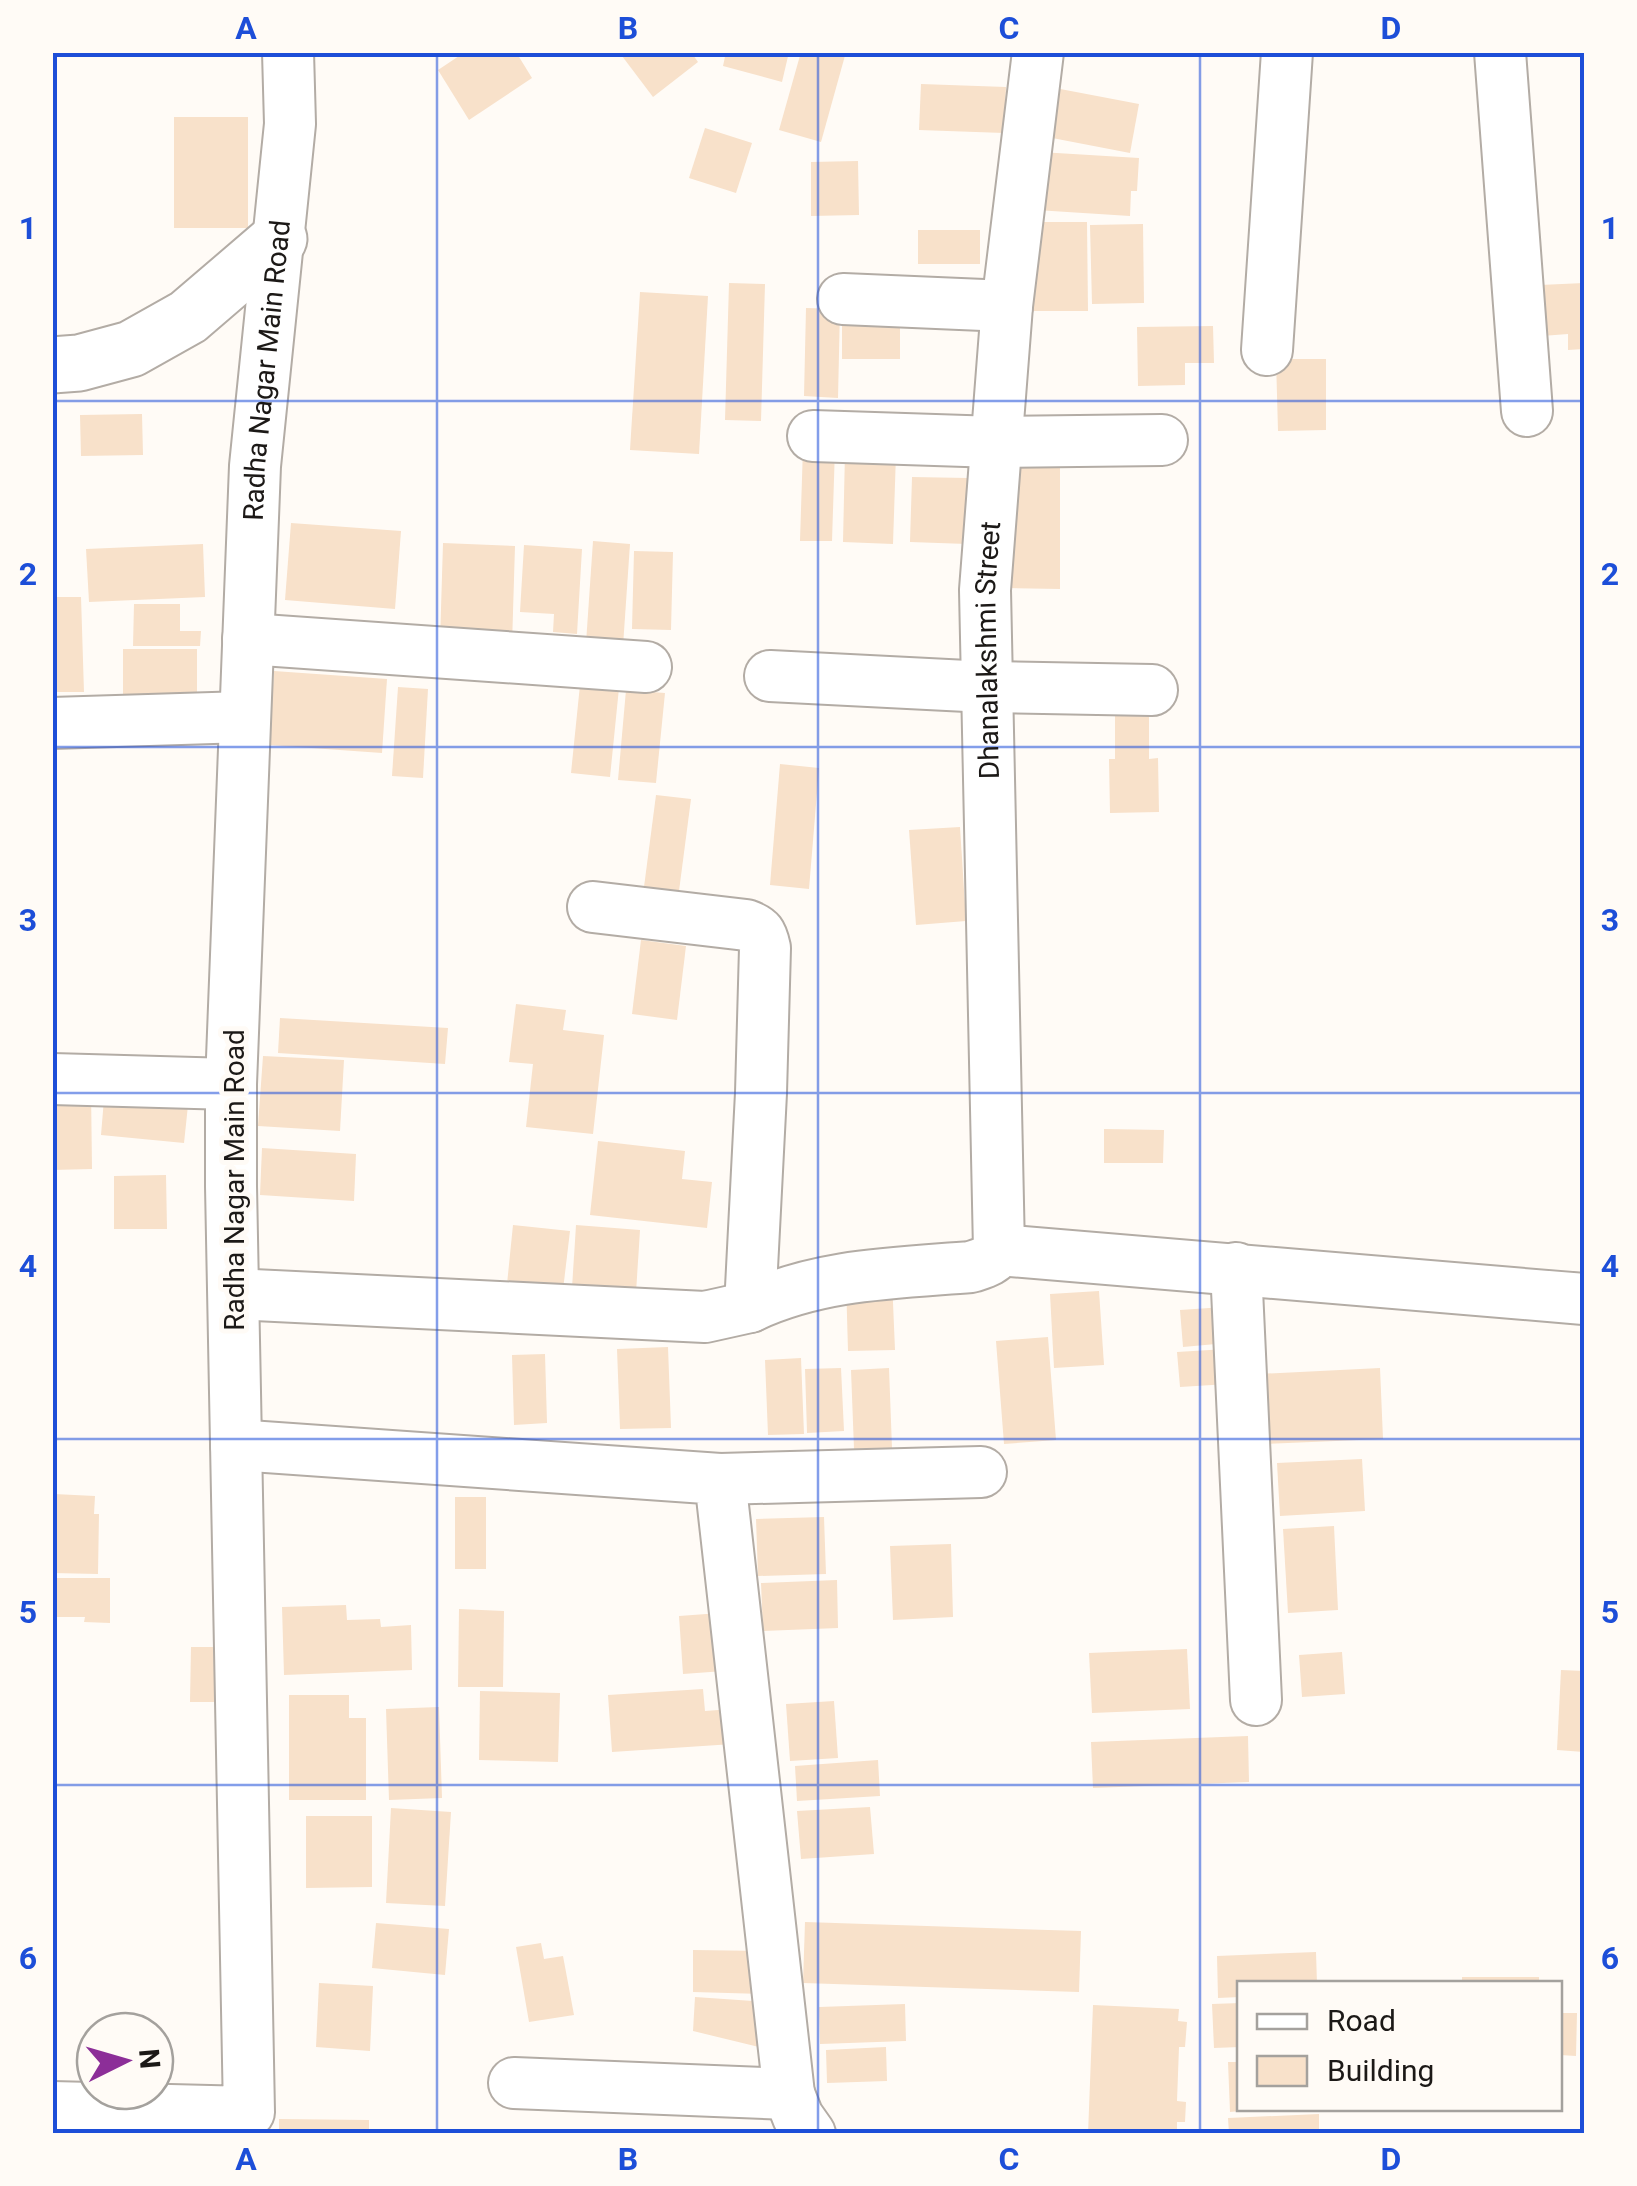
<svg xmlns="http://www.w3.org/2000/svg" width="1637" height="2186" font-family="Roboto,sans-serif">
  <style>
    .building { fill: #f8e1ca }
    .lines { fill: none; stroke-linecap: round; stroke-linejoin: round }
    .minor-casing { stroke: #b3aca5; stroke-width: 54 }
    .tertiary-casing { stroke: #b3aca5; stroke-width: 59 }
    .minor { stroke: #fff; stroke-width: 50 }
    .tertiary { stroke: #fff; stroke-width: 55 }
    .grid { fill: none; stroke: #1d4ed8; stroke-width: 2.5; stroke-opacity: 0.55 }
    .labels { text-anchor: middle; stroke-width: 10; stroke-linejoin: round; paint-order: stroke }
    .street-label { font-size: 28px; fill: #1c1917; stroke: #fffbf6 }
    .neatline { fill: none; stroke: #1d4ed8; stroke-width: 4 }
    .grid-label { font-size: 32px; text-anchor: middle; font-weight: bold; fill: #1d4ed8 }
  </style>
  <rect width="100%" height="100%" fill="#fffbf6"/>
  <!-- building -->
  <g class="building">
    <path d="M465,52H516L532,78L469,120L438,70Z"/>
    <path d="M619,52H691L698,62L653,97Z"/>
    <path d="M726,52H789L782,82L723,66Z"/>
    <path d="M801,52H846L821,142L779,130Z"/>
    <path d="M921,84L1006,87L1004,133L919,130Z"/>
    <path d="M1055,88L1139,104L1130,153L1047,137Z"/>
    <rect x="174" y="117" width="74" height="111"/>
    <path d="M705,128L752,143L736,193L689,178Z"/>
    <path d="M1040,152L1139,158L1137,191H1131L1130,216L1036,210Z"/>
    <path d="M858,161L859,215L811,216V162Z"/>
    <path d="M1031,222H1087L1088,311H1031Z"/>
    <path d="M1143,224L1144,303L1092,304L1090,225Z"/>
    <rect x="918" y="230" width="62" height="34"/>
    <path d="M729,283L765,284L761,421L725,420Z"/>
    <path d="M1584,283V349L1568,350V334L1542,336L1540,285Z"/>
    <path d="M640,292L708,296L699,454L630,450Z"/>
    <path d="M806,308L840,309L838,398L804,396Z"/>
    <path d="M900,317V359H842V318Z"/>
    <path d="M1213,326L1214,363H1185V385L1138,386L1137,327Z"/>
    <path d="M1276,359H1326V430L1278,431Z"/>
    <path d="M142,414L143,455L81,456L80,415Z"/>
    <path d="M803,447L835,448L832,541H800Z"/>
    <path d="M845,452L896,454L893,544L843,542Z"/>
    <path d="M1008,459L1060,460V589L1008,588Z"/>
    <path d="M912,477L968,478L967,544L910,542Z"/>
    <path d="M291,523L401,531L395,609L285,600Z"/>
    <path d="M593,541L630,544L623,646L586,643Z"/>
    <path d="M443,543L515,546L512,645L440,642Z"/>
    <path d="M203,544L205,597L89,602L86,549Z"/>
    <path d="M524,545L582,549L577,634L553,632L554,614L520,612Z"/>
    <path d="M634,551L673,552L671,630L632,629Z"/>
    <path d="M52,597H81L84,692H52Z"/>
    <path d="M134,604H180V631H201L200,646H133Z"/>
    <rect x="123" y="649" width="74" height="50"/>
    <path d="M274,671L387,679L382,753L269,745Z"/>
    <path d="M580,685L619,688L610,777L571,773Z"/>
    <path d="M398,687L428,689L423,778L392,776Z"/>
    <path d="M626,690L665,693L656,783L618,780Z"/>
    <path d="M1115,711H1149V759L1158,758L1159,812L1110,813L1109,759H1115Z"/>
    <path d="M780,764L819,768L809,889L770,885Z"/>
    <path d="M656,795L691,799L679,891L644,887Z"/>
    <path d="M960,827L966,921L916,925L909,830Z"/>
    <path d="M641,940L686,946L677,1020L632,1014Z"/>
    <path d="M516,1004L566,1010L563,1030L604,1035L593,1134L526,1127L533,1064L509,1062Z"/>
    <path d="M280,1018L448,1028L445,1064L278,1053Z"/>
    <path d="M263,1056L344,1060L340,1131L258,1126Z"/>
    <path d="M105,1087L189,1096L184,1143L101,1135Z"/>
    <path d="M52,1089H91L92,1169L52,1170Z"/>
    <path d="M1104,1129L1164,1130L1163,1163H1104Z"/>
    <path d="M598,1141L685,1151L682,1179L712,1182L707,1228L590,1215Z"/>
    <path d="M262,1148L356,1154L354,1201L260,1195Z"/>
    <path d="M166,1175L167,1229H114V1176Z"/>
    <path d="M513,1225L570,1231L563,1290L507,1284Z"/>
    <path d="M576,1225L640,1230L636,1293L572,1288Z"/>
    <path d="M892,1279L895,1350L848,1351L846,1281Z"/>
    <path d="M1099,1291L1104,1365L1054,1368L1050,1294Z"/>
    <path d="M1224,1307L1227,1343L1183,1347L1180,1310Z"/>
    <path d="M1048,1337L1056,1440L1004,1444L996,1341Z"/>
    <path d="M668,1347L671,1428L620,1429L617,1349Z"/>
    <path d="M1226,1349L1228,1384L1180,1387L1177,1352Z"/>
    <path d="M545,1354L547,1423L514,1425L512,1355Z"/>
    <path d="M801,1358L804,1434L768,1435L765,1360Z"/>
    <path d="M841,1368L844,1431L807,1433L805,1369Z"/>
    <path d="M889,1368L892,1448L854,1449L851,1370Z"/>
    <path d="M1380,1368L1383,1439L1261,1444L1258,1374Z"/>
    <path d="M1362,1459L1365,1511L1280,1516L1277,1463Z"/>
    <path d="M54,1494L95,1496L94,1514H99L98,1574L52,1573Z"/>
    <rect x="455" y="1497" width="31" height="72"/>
    <path d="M824,1517L826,1574L758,1576L756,1519Z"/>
    <path d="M1334,1526L1338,1610L1288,1613L1283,1529Z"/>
    <path d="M951,1544L953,1617L893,1620L890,1546Z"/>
    <path d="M52,1578H110V1623L84,1622L85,1617H52Z"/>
    <path d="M837,1580L838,1628L763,1631L761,1583Z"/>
    <path d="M346,1605L347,1620L380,1619L381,1627L411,1625L412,1670L284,1675L282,1607Z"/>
    <path d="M459,1609L504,1611L503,1687H458Z"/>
    <path d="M720,1613L724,1671L683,1674L679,1616Z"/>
    <path d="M191,1647H238L237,1702H190Z"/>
    <path d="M1187,1649L1190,1709L1092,1713L1089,1653Z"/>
    <path d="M1342,1652L1345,1694L1302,1697L1299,1655Z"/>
    <path d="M1561,1670L1584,1671V1752L1557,1750Z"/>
    <path d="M703,1689L705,1711L732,1709L733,1744L612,1752L608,1695Z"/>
    <path d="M480,1691L560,1693L558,1762L479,1760Z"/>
    <path d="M289,1695H349V1718H366V1800H289Z"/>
    <path d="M834,1701L838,1758L790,1761L786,1704Z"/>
    <path d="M439,1707L442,1798L389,1800L386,1709Z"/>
    <path d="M1248,1736L1249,1782L1093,1788L1091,1742Z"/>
    <path d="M878,1760L880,1796L797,1801L795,1766Z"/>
    <path d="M870,1807L874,1854L801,1859L797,1811Z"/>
    <path d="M391,1808L451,1812L445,1906L386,1903Z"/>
    <path d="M306,1816H372V1887L306,1888Z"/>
    <path d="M805,1922L1081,1931L1079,1992L803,1983Z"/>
    <path d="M376,1923L449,1929L445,1975L372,1968Z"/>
    <path d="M541,1943L544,1959L563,1956L574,2015L529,2022L516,1947Z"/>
    <path d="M693,1950L764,1951L763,1994L693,1992Z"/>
    <path d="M1316,1952L1317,1984H1240V1997L1218,1998L1217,1956Z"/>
    <rect x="1462" y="1977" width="77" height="7"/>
    <path d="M319,1983L373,1986L370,2051L316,2047Z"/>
    <path d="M695,1997L767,2002L763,2048L693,2031Z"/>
    <path d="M1240,2003V2047L1214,2048L1212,2004Z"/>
    <path d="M905,2004L906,2041L820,2044L819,2007Z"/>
    <path d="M1093,2005L1179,2009L1178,2021L1187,2022L1185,2047H1179L1177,2101L1186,2102L1185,2122H1177V2134H1088Z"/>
    <path d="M1560,2013H1577L1576,2056L1560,2055Z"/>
    <path d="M886,2047L887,2081L827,2083L826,2050Z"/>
    <path d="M1228,2062H1240V2111L1230,2112Z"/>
    <path d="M1319,2114V2134H1229L1228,2118Z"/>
    <path d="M279,2119L369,2120V2134H279Z"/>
  </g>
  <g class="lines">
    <defs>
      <g id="minor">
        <path d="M1500,52L1527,411"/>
        <path d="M843,299L1007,306"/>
        <path d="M1267,350L1287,52"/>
        <path d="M813,436L996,442L1162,440"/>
        <path d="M248,639L646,667"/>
        <path d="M770,676L987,687L1152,690"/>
        <path d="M52,723L245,717"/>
        <path d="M52,1079L231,1084"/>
        <path id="s1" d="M999,1250L985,590L1007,306L1038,52"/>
        <path d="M999,1250L1584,1299"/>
        <path d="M1236,1268L1256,1700"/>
        <path d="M234,1294L705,1317L750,1307L761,1093L765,948C762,934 760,930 746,925L593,907"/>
        <path d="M750,1307C819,1274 896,1273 971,1267C983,1263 993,1261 999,1250"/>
        <path d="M236,1445L720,1479L789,2094L514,2083"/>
        <path d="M720,1479L981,1472"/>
        <path d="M789,2094L798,2117L810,2134"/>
        <path id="s2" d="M52,2107L249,2112L231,1186V1084L255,466L290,124L288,52"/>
      </g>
      <path id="tertiary" d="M52,365L79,363L131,349L188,317L279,239"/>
    </defs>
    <!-- minor casing -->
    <use href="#minor" class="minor-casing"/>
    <!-- tertiary casing -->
    <use href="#tertiary" class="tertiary-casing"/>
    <!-- minor -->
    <use href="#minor" class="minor"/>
    <!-- tertiary -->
    <use href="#tertiary" class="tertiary"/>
  </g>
  <!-- grid -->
  <path class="grid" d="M437,52V2134M818,52V2134M1200,52V2134M52,401H1584M52,747H1584M52,1093H1584M52,1439H1584M52,1785H1584"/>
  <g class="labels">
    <!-- street labels -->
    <g class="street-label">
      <text dy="10" stroke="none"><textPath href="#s2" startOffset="1940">Radha Nagar Main Road</textPath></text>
      <text dy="10" stroke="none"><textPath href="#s1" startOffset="600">Dhanalakshmi Street</textPath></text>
      <text transform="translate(234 1180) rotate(-90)" y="10">Radha Nagar Main Road</text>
    </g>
  </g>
  <!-- border -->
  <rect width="1637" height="2186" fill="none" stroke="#fffbf6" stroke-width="110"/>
  <!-- legend -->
  <rect x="1237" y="1981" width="325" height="130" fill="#fffbf6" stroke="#a4a19d" stroke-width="2.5"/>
  <rect x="1257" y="2014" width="50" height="15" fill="#ffffff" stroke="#a4a19d" stroke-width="2.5"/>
  <text x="1327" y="2031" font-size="30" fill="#1c1917">Road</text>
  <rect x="1257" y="2056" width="50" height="30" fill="#f8e1ca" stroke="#a4a19d" stroke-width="2.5"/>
  <text x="1327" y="2081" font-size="30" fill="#1c1917">Building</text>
  <!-- north arrow -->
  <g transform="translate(125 2061) rotate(85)"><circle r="48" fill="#fffbf6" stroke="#a4a19d" stroke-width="2.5"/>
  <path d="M0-8L18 38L0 25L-18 38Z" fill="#8c2e98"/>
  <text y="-15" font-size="28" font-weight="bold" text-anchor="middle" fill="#1c1917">N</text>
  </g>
  <rect x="55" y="55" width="1527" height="2076" class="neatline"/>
  <g class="grid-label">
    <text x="246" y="39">A</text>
    <text x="628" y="39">B</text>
    <text x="1009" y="39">C</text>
    <text x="1391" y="39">D</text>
    <text x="28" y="239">1</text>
    <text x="1610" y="239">1</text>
    <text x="28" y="585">2</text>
    <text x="1610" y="585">2</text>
    <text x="28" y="931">3</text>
    <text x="1610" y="931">3</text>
    <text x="28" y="1277">4</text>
    <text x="1610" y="1277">4</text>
    <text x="28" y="1623">5</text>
    <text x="1610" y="1623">5</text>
    <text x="28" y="1969">6</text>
    <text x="1610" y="1969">6</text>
    <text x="246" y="2170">A</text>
    <text x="628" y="2170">B</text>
    <text x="1009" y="2170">C</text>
    <text x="1391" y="2170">D</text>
  </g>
</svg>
